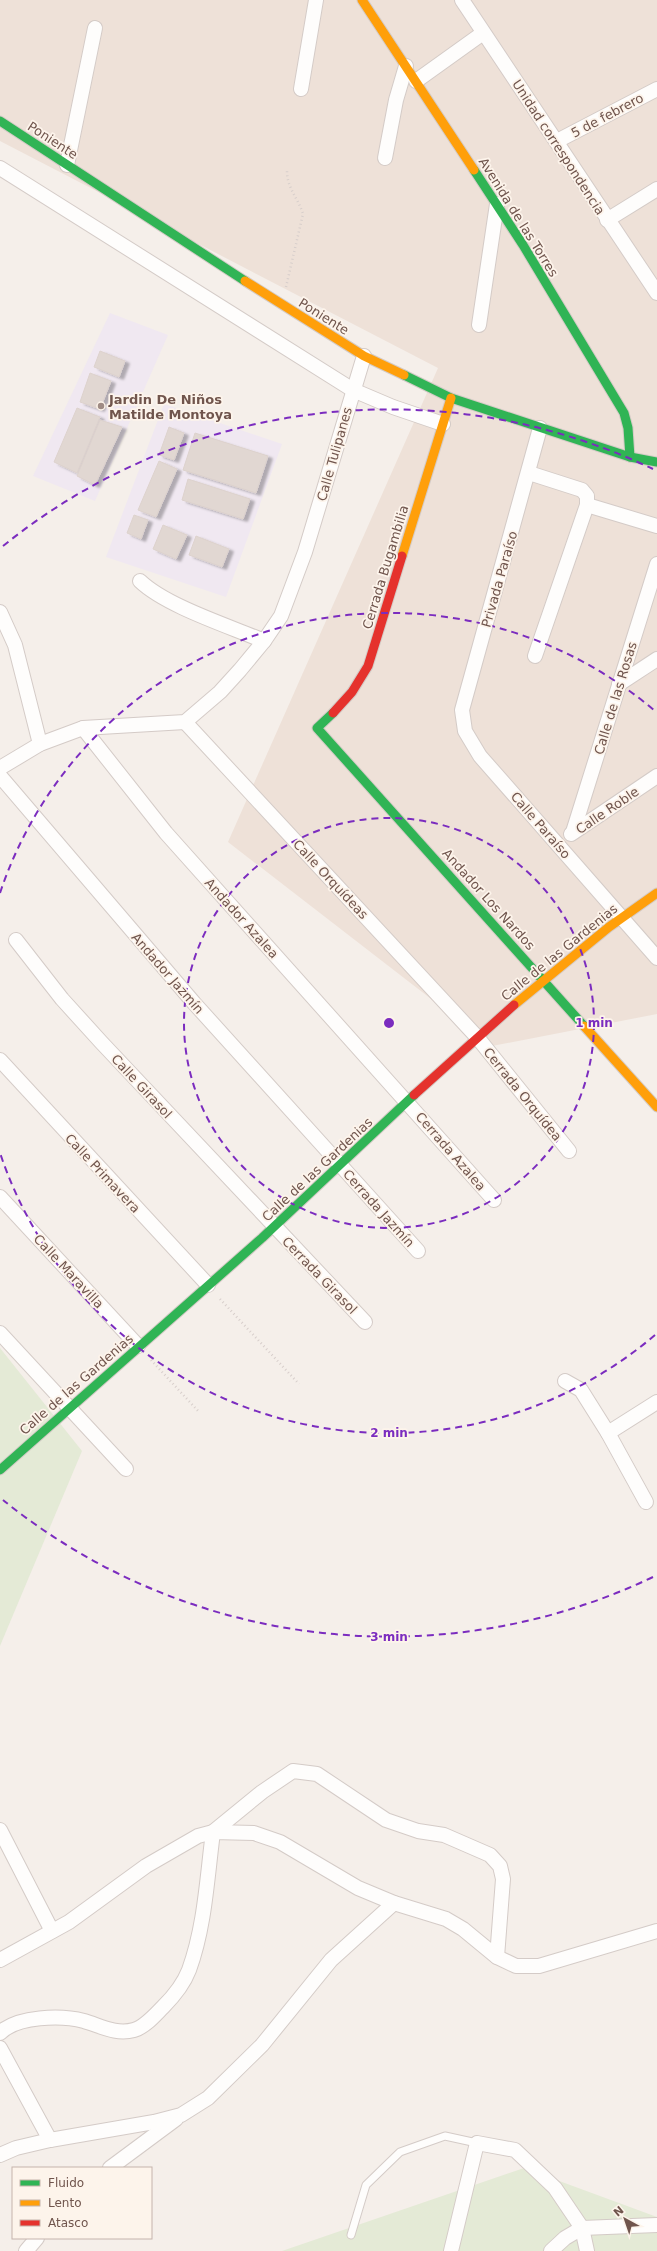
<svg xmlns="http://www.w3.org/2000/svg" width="657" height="2251" font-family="'DejaVu Sans',sans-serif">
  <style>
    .residential { fill: #eee1d8 }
    .education { fill: #f0e8f1 }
    .green { fill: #e4ead6 }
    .building { fill: #e1d7d2; stroke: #ddd2cd; filter: url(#shadow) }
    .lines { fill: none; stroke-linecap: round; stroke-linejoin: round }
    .lane-casing { stroke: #d4cbc7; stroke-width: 9 }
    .street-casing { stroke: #d4cbc7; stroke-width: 16 }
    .fast-casing { stroke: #d4cbc6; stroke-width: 11 }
    .slow-casing { stroke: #d4cbc6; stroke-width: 11 }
    .jam-casing { stroke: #d4cbc6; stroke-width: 11 }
    .path { stroke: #d7cecb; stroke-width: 2.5; stroke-dasharray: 1 3; stroke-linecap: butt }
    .lane { stroke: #fefdfc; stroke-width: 7 }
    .street { stroke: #fefdfc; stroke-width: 14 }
    .fast { stroke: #30b455; stroke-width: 9 }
    .slow { stroke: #ff9f0a; stroke-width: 9 }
    .jam { stroke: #e5322d; stroke-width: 9 }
    .ring { fill: none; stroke: #7b2cbf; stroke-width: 2; stroke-dasharray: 7 5 }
    .poi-dot { fill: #9f8b84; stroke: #fdf4eb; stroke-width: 1.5 }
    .labels { text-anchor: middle; stroke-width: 3.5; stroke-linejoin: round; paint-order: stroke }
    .street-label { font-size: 13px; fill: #70554d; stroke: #fdf4eb }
    .poi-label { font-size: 13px; font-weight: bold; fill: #70554d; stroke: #fdf4eb; text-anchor: start }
    .centre { fill: #7b2cbf; stroke: #fdf4eb; stroke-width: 2 }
    .ring-label { font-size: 12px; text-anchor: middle; font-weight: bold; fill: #7b2cbf; stroke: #fdf4eb; stroke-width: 3.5; stroke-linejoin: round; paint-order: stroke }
  </style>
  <defs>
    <filter id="shadow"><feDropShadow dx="4.5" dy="2.5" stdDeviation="1" flood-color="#0004"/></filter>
  </defs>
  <rect width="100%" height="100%" fill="#f5efea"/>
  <!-- residential -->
  <path class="residential" d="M0,0H657V1014L492,1046L228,842L438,368L0,141Z"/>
  <!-- education -->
  <g class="education">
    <path d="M110,313L168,335L95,501L33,476Z"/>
    <path d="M164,404L282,444L226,597L106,557Z"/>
  </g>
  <!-- green -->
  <g class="green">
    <path d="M0,1348L82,1451L0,1646Z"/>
    <path d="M524,2168L657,2217V2251H282Z"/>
  </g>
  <!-- building -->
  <g class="building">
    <path d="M100,351L125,361L119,377L94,367Z"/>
    <path d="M90,373L111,381L100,409L80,402Z"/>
    <path d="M77,408L100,417L77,473L54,462Z"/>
    <path d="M100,420L122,427L95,485L77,476Z"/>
    <path d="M169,427L184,433L174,460L159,455Z"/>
    <path d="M195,433L268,456L256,493L183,470Z"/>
    <path d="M159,461L177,469L156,517L138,510Z"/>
    <path d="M188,479L250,499L243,519L182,500Z"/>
    <path d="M134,515L148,520L141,539L127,533Z"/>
    <path d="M163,525L187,535L176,559L153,549Z"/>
    <path d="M196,536L229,549L222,567L189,555Z"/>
  </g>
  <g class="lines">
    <defs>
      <path id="lane" d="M351,2235L366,2185L400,2152L445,2136L477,2143"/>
      <g id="street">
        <path d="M462,0L657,293"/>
        <path d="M416,81L483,33"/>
        <path d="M301,89L316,0"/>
        <path d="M557,141L657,89"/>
        <path d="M385,158L396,100L406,66"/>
        <path d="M67,165L95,28"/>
        <path d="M0,168L353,390L393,407L443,424"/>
        <path d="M607,220L657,189"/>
        <path d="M479,325L497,204"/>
        <path d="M540,428L462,710L465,731L480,756L657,958"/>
        <path d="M529,473L582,490L587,496V505L535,656"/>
        <path d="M587,505L657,526"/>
        <path d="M140,581C166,606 229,626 264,641"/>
        <path d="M0,612L15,645L40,744"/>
        <path d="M619,684L657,659"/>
        <path d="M185,722L477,1037L569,1151"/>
        <path d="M83,728L166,833L494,1200"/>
        <path d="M0,768L40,744L83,728L185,722L220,692L240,670L264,641L281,616L305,552L364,356"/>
        <path d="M0,776L194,1003L418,1251"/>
        <path d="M573,832L657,564"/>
        <path d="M571,834L657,776"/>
        <path d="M16,940L62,999L101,1042L365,1322"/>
        <path d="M0,1060L208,1285"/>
        <path d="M0,1197L138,1346"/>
        <path d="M0,1333L126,1469"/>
        <path d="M565,1381L581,1390L608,1433L646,1502"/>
        <path d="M608,1433L657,1402"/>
        <path d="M0,1830L52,1931"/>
        <path d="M0,1960L69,1922L146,1866L198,1836L213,1832L254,1833L280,1842L358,1888L394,1903L446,1919L463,1929L497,1957L516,1966H539L657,1931"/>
        <path d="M0,2033C17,2016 61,2015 84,2021C101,2026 116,2035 134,2030C145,2027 155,2015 163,2007C173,1997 184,1983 189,1970C205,1926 207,1878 213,1832L262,1792L293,1771L317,1774L386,1820L418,1831L444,1835L490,1855L500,1866L503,1879L497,1957"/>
        <path d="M0,2048L50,2140"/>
        <path d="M0,2155L16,2148L50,2140L154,2122L181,2115L208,2098L262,2045L331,1960L394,1903"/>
        <path d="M110,2168L176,2119"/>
        <path d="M26,2251L37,2238"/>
        <path d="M451,2251L477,2143L515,2150L555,2188L582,2228L587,2251"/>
        <path d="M551,2251L565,2238L582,2228L657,2225"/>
      </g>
      <g id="fast">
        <path d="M0,121L245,281"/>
        <path d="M474,170L523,245L624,413L628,428L630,457"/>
        <path d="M404,375L451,398L630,457L657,462"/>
        <path d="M333,713L317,728L584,1026"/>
        <path d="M0,1470L262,1238L414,1095"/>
      </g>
      <g id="slow">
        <path d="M362,0L474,170"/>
        <path d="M245,281L364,356L404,375"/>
        <path d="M402,556L451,398"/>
        <path d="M514,1005L609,927L657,893"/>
        <path d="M584,1026L657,1107"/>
      </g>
      <g id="jam">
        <path d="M333,713L352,692L368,666L402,556"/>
        <path d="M414,1095L514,1005"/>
      </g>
    </defs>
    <!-- lane casing -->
    <use href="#lane" class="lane-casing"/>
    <!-- street casing -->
    <use href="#street" class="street-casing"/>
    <!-- fast casing -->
    <use href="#fast" class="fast-casing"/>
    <!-- slow casing -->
    <use href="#slow" class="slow-casing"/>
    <!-- jam casing -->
    <use href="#jam" class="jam-casing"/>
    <!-- path -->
    <g class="path">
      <path d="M286,287L303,214C298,198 287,188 287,171"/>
      <path d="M220,1299L299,1384"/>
      <path d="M151,1360L199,1412"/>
    </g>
    <!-- lane -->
    <use href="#lane" class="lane"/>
    <!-- street -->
    <use href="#street" class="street"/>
    <!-- fast -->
    <use href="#fast" class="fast"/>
    <!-- slow -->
    <use href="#slow" class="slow"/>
    <!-- jam -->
    <use href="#jam" class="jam"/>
  </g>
  <!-- distance rings -->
  <g class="ring">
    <circle cx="389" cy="1023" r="205"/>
    <path d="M655 1335A410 410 0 0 1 0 1153M0 893A410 410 0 0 1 655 711"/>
    <path d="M653 1577A614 614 0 0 1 3 1500M3 546A614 614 0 0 1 653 469"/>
  </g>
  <!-- markers -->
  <circle class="poi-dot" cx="101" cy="406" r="4"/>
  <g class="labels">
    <!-- street labels -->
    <g class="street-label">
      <text transform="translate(607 115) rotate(-28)" y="5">5 de febrero</text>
      <text transform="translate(53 140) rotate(33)" y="5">Poniente</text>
      <text transform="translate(559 147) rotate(57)" y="5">Unidad correspondencia</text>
      <text transform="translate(519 217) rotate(58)" y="5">Avenida de las Torres</text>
      <text transform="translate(324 316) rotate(32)" y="5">Poniente</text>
      <text transform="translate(334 454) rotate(-74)" y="5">Calle Tulipanes</text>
      <text transform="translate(385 567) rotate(-73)" y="5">Cerrada Bugambilia</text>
      <text transform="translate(499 579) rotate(-74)" y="5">Privada Paraíso</text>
      <text transform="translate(615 698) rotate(-73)" y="5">Calle de las Rosas</text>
      <text transform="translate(607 810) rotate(-34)" y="5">Calle Roble</text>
      <text transform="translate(541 825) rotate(49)" y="5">Calle Paraíso</text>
      <text transform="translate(331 879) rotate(47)" y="5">Calle Orquídeas</text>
      <text transform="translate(489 899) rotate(48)" y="5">Andador Los Nardos</text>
      <text transform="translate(242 918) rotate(48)" y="5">Andador Azalea</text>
      <text transform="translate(559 952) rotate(-39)" y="5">Calle de las Gardenias</text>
      <text transform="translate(168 973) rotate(49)" y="5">Andador Jazmín</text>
      <text transform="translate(142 1086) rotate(47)" y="5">Calle Girasol</text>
      <text transform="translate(523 1094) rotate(51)" y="5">Cerrada Orquídea</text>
      <text transform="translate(451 1151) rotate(49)" y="5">Cerrada Azalea</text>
      <text transform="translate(317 1169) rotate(-43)" y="5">Calle de las Gardenias</text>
      <text transform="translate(103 1173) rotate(47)" y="5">Calle Primavera</text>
      <text transform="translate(379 1208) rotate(48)" y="5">Cerrada Jazmín</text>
      <text transform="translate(69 1271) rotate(47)" y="5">Calle Maravilla</text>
      <text transform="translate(320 1275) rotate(46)" y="5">Cerrada Girasol</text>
      <text transform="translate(76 1384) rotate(-41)" y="5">Calle de las Gardenias</text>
    </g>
    <!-- poi labels -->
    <g class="poi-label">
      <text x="109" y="404">Jardin De Niños<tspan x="109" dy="15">Matilde Montoya</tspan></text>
    </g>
  </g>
  <circle cx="389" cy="1023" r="6" class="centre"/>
  <g class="ring-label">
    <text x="594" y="1027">1 min</text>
    <text x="389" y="1437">2 min</text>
    <text x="389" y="1641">3 min</text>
  </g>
  <!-- legend -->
  <rect x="12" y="2167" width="140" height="72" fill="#fdf4eb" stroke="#c5b4ac"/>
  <rect x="20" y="2180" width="20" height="6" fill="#30b455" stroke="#c5b4ac"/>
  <text x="48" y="2187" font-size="12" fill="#70554d">Fluido</text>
  <rect x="20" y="2200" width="20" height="6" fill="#ff9f0a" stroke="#c5b4ac"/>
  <text x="48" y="2207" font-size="12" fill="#70554d">Lento</text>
  <rect x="20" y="2220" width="20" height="6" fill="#e5322d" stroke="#c5b4ac"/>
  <text x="48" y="2227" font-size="12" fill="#70554d">Atasco</text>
  <!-- north arrow -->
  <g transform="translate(625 2219) rotate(320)" stroke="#fdf4eb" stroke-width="3" paint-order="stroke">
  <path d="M0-3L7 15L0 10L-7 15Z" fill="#70554d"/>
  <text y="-6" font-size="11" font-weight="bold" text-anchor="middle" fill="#70554d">N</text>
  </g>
</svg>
